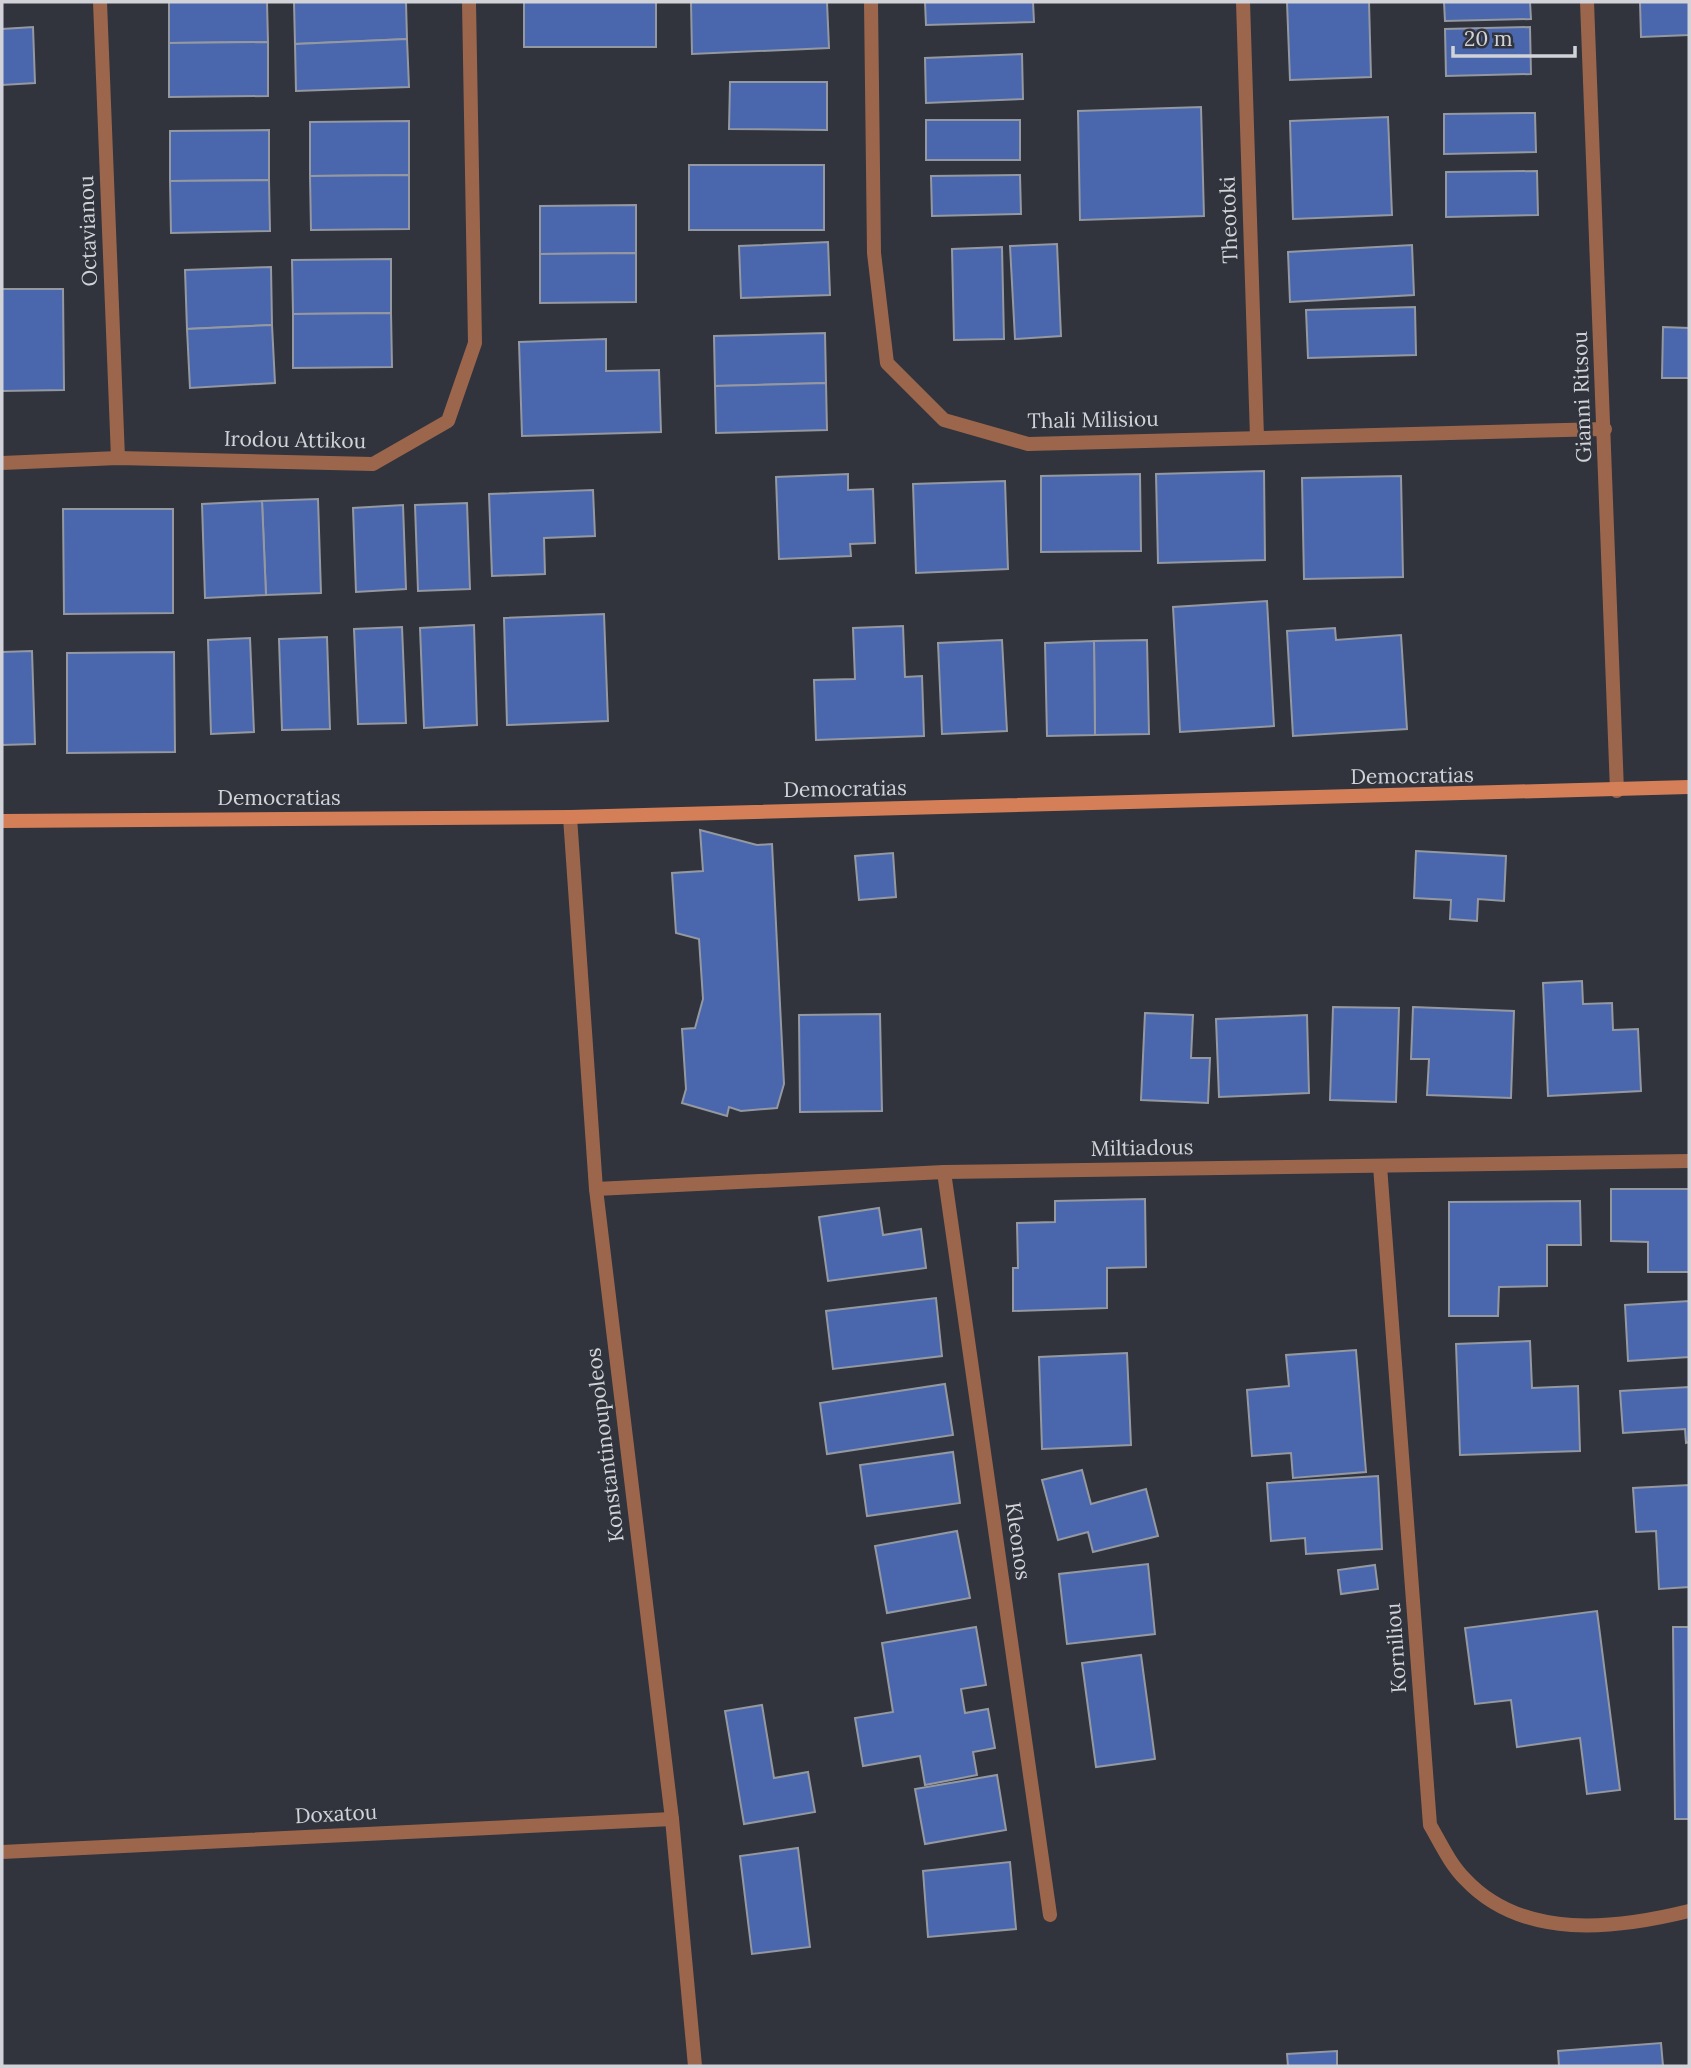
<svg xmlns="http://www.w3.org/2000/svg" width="1691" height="2068" font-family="Lora,serif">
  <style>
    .building { fill: #4a66ad; stroke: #9498a1; stroke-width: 2 }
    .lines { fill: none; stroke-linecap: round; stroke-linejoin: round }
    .street { stroke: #9c664d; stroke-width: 14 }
    .secondary { stroke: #d57f58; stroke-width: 14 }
    .labels { text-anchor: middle; stroke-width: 5; stroke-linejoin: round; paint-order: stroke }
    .street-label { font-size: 21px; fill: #d1d3d8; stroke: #31343c }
  </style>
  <rect width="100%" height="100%" fill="#31343c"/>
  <!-- building -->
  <g class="building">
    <path d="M169,2H267L268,42L169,43Z"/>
    <path d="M294,2H406L407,39L295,44Z"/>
    <rect x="524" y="2" width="132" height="45"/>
    <path d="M691,2H827L829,48L692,54Z"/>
    <path d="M925,2H1033L1034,22L926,25Z"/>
    <path d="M1287,2H1369L1371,77L1290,80Z"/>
    <path d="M1444,2H1530L1531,19L1445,21Z"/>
    <path d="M1640,2H1689V35L1641,37Z"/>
    <path d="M33,27L35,83L2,85V29Z"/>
    <path d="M1530,27L1531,74L1446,76L1445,29Z"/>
    <path d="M407,39L409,87L296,91L295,44Z"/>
    <path d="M268,42V96L169,97V43Z"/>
    <path d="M1022,54L1023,99L926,103L925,58Z"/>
    <path d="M730,82H827V130L729,129Z"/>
    <path d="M1201,107L1204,216L1080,220L1078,111Z"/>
    <path d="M1535,113L1536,152L1444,154V114Z"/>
    <path d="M1388,117L1392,215L1293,219L1290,121Z"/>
    <rect x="926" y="120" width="94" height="40"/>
    <path d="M409,121V175L310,176V122Z"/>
    <path d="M269,130V180L170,181V131Z"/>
    <rect x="689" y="165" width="135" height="65"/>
    <path d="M1537,171L1538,215L1446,217V172Z"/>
    <path d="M409,175V229L311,230L310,176Z"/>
    <path d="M1020,175L1021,214L932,216L931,176Z"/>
    <path d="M269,180L270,231L171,233L170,181Z"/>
    <path d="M636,205V253L540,254V206Z"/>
    <path d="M828,242L830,295L741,298L739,246Z"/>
    <path d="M1057,244L1061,336L1015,339L1010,246Z"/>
    <path d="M1412,245L1414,295L1290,302L1288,252Z"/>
    <path d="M1002,247L1004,339L954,340L952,249Z"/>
    <path d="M636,253V302L540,303V254Z"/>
    <path d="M391,259V313L293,314L292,260Z"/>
    <path d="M271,267L272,325L187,329L185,270Z"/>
    <path d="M2,289H63L64,390L2,391Z"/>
    <path d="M1415,307L1416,355L1308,358L1306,310Z"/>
    <path d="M391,313L392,367L293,368V314Z"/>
    <path d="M272,325L275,383L190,388L187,329Z"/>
    <path d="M1663,327L1689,328V378H1662Z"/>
    <path d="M825,333L826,383L715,386L714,336Z"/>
    <path d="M606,339V371L659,370L661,432L522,436L519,342Z"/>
    <path d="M826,383L827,430L716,433L715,386Z"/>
    <path d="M1264,471L1265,560L1158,563L1156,474Z"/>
    <path d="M848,474V490L873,489L875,543L850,544L851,556L779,559L776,477Z"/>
    <path d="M1140,474L1141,551L1041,552V476Z"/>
    <path d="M1401,476L1403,577L1304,579L1302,478Z"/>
    <path d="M1005,481L1008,569L916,573L913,484Z"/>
    <path d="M593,490L595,536L544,538L545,574L492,576L489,494Z"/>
    <path d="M318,499L321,593L266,595L262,501Z"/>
    <path d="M262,501L266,595L205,598L202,504Z"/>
    <path d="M467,503L470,589L418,591L415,505Z"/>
    <path d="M403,505L406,589L356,592L353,508Z"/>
    <path d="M63,509H173V613L64,614Z"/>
    <path d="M1267,601L1274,726L1180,732L1173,607Z"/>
    <path d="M604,614L608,721L507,725L504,618Z"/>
    <path d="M474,625L477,725L424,728L420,628Z"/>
    <path d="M903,626L905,677L922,676L924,736L816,740L814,680L855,679L853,628Z"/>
    <path d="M402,627L406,723L358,724L354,629Z"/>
    <path d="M1335,628L1336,640L1401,635L1407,729L1293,736L1287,631Z"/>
    <path d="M327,637L330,729L282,730L279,639Z"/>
    <path d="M250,638L254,732L211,734L208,640Z"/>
    <path d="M1002,640L1007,731L942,734L938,643Z"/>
    <path d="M1147,640L1149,734L1095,735L1094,641Z"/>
    <path d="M1094,641L1095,735L1047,736L1045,643Z"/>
    <path d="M32,651L35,744L2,745V652Z"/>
    <path d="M174,652L175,752L67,753V653Z"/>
    <path d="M700,830L757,845L772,844L784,1084L777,1108L741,1111L729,1107L727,1116L682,1103L686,1089L682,1029L695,1028L703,999L699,939L676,933L672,873L703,871Z"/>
    <path d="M1416,851L1506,856L1504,901L1478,899L1477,921L1450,919L1451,900L1414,898Z"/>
    <path d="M893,853L896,897L859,900L855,856Z"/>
    <path d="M1582,981L1583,1004L1612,1003L1613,1030L1638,1029L1641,1091L1548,1096L1543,983Z"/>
    <path d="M1333,1007L1399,1008L1396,1102L1330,1100Z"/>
    <path d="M1413,1007L1514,1011L1511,1098L1427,1095L1429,1059H1411Z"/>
    <path d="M1145,1013L1193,1015L1191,1058H1210L1208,1103L1141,1100Z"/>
    <path d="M880,1014L882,1111L800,1112L799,1015Z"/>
    <path d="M1307,1015L1309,1093L1219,1097L1216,1019Z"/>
    <path d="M1611,1189H1689V1272H1648V1242L1611,1241Z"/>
    <path d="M1145,1199L1146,1267L1107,1268V1308L1013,1311V1268H1018L1017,1223L1055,1222V1201Z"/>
    <path d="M1580,1201L1581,1245H1547V1286L1499,1287L1498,1316H1449V1202Z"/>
    <path d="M879,1208L883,1235L921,1229L926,1268L828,1281L819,1217Z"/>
    <path d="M936,1298L942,1356L833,1369L826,1311Z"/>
    <path d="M1689,1301V1357L1628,1361L1625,1305Z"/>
    <path d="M1530,1341L1532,1388L1578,1386L1580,1451L1460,1455L1456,1344Z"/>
    <path d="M1356,1350L1366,1472L1293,1478L1291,1453L1252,1456L1247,1390L1289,1386L1286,1355Z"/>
    <path d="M1127,1353L1131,1445L1042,1449L1039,1357Z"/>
    <path d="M945,1384L953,1435L827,1454L820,1403Z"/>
    <path d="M1689,1387V1442L1686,1443L1685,1429L1623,1433L1620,1391Z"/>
    <path d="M953,1452L960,1503L867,1516L860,1465Z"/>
    <path d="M1082,1470L1091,1504L1146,1489L1158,1536L1093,1552L1088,1532L1058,1540L1042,1480Z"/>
    <path d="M1378,1476L1382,1549L1306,1554L1305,1538L1271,1541L1267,1483Z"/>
    <path d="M1689,1485V1587L1659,1589L1656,1531L1636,1532L1633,1488Z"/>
    <path d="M957,1531L970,1598L887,1613L875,1546Z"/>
    <path d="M1148,1564L1155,1634L1067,1644L1059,1574Z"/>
    <path d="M1375,1565L1378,1589L1341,1594L1338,1570Z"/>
    <path d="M1597,1611L1620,1790L1587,1794L1580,1738L1517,1747L1511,1700L1475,1704L1465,1628Z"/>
    <path d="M976,1627L986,1685L961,1689L965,1713L988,1709L995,1748L973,1752L977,1775L925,1785L920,1756L863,1766L855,1718L893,1712L882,1643Z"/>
    <path d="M1673,1627H1689V1819H1675Z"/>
    <path d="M1141,1655L1155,1759L1096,1767L1082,1663Z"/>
    <path d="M762,1705L774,1778L808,1772L815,1812L744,1824L725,1711Z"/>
    <path d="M997,1775L1006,1830L925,1844L915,1789Z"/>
    <path d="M798,1848L810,1947L752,1954L740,1856Z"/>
    <path d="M1010,1862L1016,1929L928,1937L923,1871Z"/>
    <path d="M1661,2043L1663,2066H1559L1558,2051Z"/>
    <path d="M1337,2051V2066H1288L1287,2054Z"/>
  </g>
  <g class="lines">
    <!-- street -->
    <g class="street">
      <path d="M100,2L118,458"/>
      <path d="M871,2L874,253L887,363L944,420L1028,444L1605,429"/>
      <path d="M1243,2L1257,437"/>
      <path d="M1587,2L1617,791"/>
      <path d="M2,463L118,458L373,464L448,421L475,343L469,2"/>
      <path d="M570,817L596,1189L672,1819L695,2066"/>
      <path d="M1380,1166L1430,1825C1441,1844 1450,1864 1465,1879C1523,1941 1616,1929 1689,1911"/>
      <path d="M944,1172L1050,1915"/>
      <path d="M596,1189L944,1172L1689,1161"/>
      <path d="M2,1852L672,1819"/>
    </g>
    <!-- secondary -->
    <path class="secondary" d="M2,821L570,817L1689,787"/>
  </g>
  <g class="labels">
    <!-- street labels -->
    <g class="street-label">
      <text transform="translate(1229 220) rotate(-92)" y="7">Theotoki</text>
      <text transform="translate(88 231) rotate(-92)" y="7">Octavianou</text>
      <text transform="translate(1582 397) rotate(-92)" y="7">Gianni Ritsou</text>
      <text transform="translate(1093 420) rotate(-1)" y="7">Thali Milisiou</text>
      <text transform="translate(295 440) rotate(1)" y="7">Irodou Attikou</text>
      <text transform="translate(1412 776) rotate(-1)" y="7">Democratias</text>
      <text transform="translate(845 789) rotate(-1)" y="7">Democratias</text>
      <text x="279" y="805">Democratias</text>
      <text transform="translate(1142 1148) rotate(-1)" y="7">Miltiadous</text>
      <text transform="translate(605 1445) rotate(-97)" y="7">Konstantinoupoleos</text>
      <text transform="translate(1018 1541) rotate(82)" y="7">Kleonos</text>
      <text transform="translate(1396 1648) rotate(-94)" y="7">Korniliou</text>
      <text transform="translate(336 1814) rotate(-3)" y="7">Doxatou</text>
    </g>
  </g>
  <!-- border -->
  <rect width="1691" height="2068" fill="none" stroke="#d1d3d8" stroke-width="7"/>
  <!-- scale -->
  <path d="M1453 46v10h122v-10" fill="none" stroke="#d1d3d8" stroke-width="3.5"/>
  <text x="1464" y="46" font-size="21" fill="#d1d3d8" stroke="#31343c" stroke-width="5" paint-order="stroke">20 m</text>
</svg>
